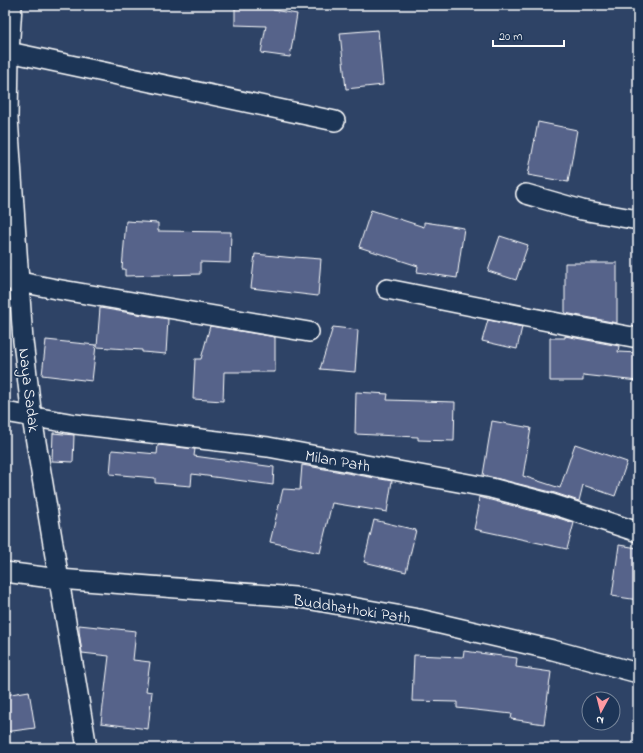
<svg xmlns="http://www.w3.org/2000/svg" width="643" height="753" font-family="'Indie Flower',sans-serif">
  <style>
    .building { fill: #57638a; stroke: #fff }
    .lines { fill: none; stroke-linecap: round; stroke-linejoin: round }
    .street-casing { stroke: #fff; stroke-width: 22 }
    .street { stroke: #1d3557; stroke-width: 19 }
    .labels { text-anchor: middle; stroke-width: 3.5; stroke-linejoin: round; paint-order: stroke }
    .street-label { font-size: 16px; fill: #fff; stroke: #1d3557 }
  </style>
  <rect width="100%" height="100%" fill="#2e4366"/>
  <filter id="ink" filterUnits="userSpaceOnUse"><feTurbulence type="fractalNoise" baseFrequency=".025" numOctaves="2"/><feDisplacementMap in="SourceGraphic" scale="8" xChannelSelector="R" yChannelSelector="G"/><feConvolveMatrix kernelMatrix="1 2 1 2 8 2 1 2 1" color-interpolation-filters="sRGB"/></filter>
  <g filter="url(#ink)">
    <!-- building -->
    <g class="building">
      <path d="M235,5H274L273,10L297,14L290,57L261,53L266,26L235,25Z"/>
      <path d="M378,30L383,85L346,89L340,33Z"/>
      <path d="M538,122L577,130L568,182L528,175Z"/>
      <path d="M371,210L424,227V222L464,228L457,278L417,272L418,266L359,247Z"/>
      <path d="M126,221L158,223V231L231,232L230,263L200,262V274L125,276V269H122Z"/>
      <path d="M500,236L528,245L516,280L488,271Z"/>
      <path d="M255,254L295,258V257L321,259L318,296L251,288Z"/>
      <path d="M565,263H617V323L565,313Z"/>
      <path d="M100,308L168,319L166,354L142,352V350L97,347Z"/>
      <path d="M488,320L522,327L517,349L482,341Z"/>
      <path d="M210,326L275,337V372H224L223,401L193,399L195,359H201Z"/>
      <path d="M333,327L358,330L355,372L320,369Z"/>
      <path d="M565,336L619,346L618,352L638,353V381L583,375V381H550V338H565Z"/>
      <path d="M46,340L96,345L92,381L42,375Z"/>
      <path d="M356,392L388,394L387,400L455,402L454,441L418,440V437L355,434Z"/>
      <path d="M492,421L531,428L523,476L560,488L575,444L627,462L615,496L583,485L579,501L555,493L483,475Z"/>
      <path d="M53,433L74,435L73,462L52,461Z"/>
      <path d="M158,445L195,449L194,456L274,467L273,485L192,474L191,486L155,483V478L110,474L112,450L157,454Z"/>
      <path d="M302,465L392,481L387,512L332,503L320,553L270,542L283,489L300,490Z"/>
      <path d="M479,497L549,515L574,523L567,549L474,529L479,506H478Z"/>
      <path d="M374,520L416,530L406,572L364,562Z"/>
      <path d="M619,545L638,548V600L612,596Z"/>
      <path d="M79,625L136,631L133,660L150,662L146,691L152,692L148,729L101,723L109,656L82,653L79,631Z"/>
      <path d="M464,651L517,658L516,667L551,672L544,724L511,719L512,714L457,708V702L412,701L414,655L463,657Z"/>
      <path d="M29,691L35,728L5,732V695Z"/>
    </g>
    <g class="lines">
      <defs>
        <g id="street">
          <path d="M12,5L9,52L8,118L23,341L32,418L87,748"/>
          <path d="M9,52L335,121"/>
          <path d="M526,194L582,210L638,220"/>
          <path d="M5,279L56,289L309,332"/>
          <path d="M387,289L573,326L638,338"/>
          <path d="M5,412L75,424L268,447L491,488L552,504L638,532"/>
          <path d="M5,572L59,579L295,597L419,619L553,650L638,673"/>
        </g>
      </defs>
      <!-- street casing -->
      <use href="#street" class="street-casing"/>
      <!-- street -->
      <use href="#street" class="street"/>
    </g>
  </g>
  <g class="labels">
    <!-- street labels -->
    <g class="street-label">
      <text transform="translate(30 390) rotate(83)" y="6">Naya Sadak</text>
      <text transform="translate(338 460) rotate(10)" y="6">Milan Path</text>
      <text transform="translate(352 608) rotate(9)" y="6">Buddhathoki Path</text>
    </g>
  </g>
  <!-- margin -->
  <rect width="643" height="753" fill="none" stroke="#1d3557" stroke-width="20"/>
  <rect x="10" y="10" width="623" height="733" fill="none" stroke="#fff" stroke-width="1.5" filter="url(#ink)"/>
  <!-- north arrow -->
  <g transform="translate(601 711) rotate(187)"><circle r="19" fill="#1d3557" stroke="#77869a"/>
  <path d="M0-3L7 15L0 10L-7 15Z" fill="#ff9aa2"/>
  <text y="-6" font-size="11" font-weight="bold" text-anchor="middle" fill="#ffffff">N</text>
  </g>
  <!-- scale -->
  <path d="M493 40v6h71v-6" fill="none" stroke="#ffffff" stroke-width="2"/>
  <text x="499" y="40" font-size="12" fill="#ffffff" stroke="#1d3557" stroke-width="3" paint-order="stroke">20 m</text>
</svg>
